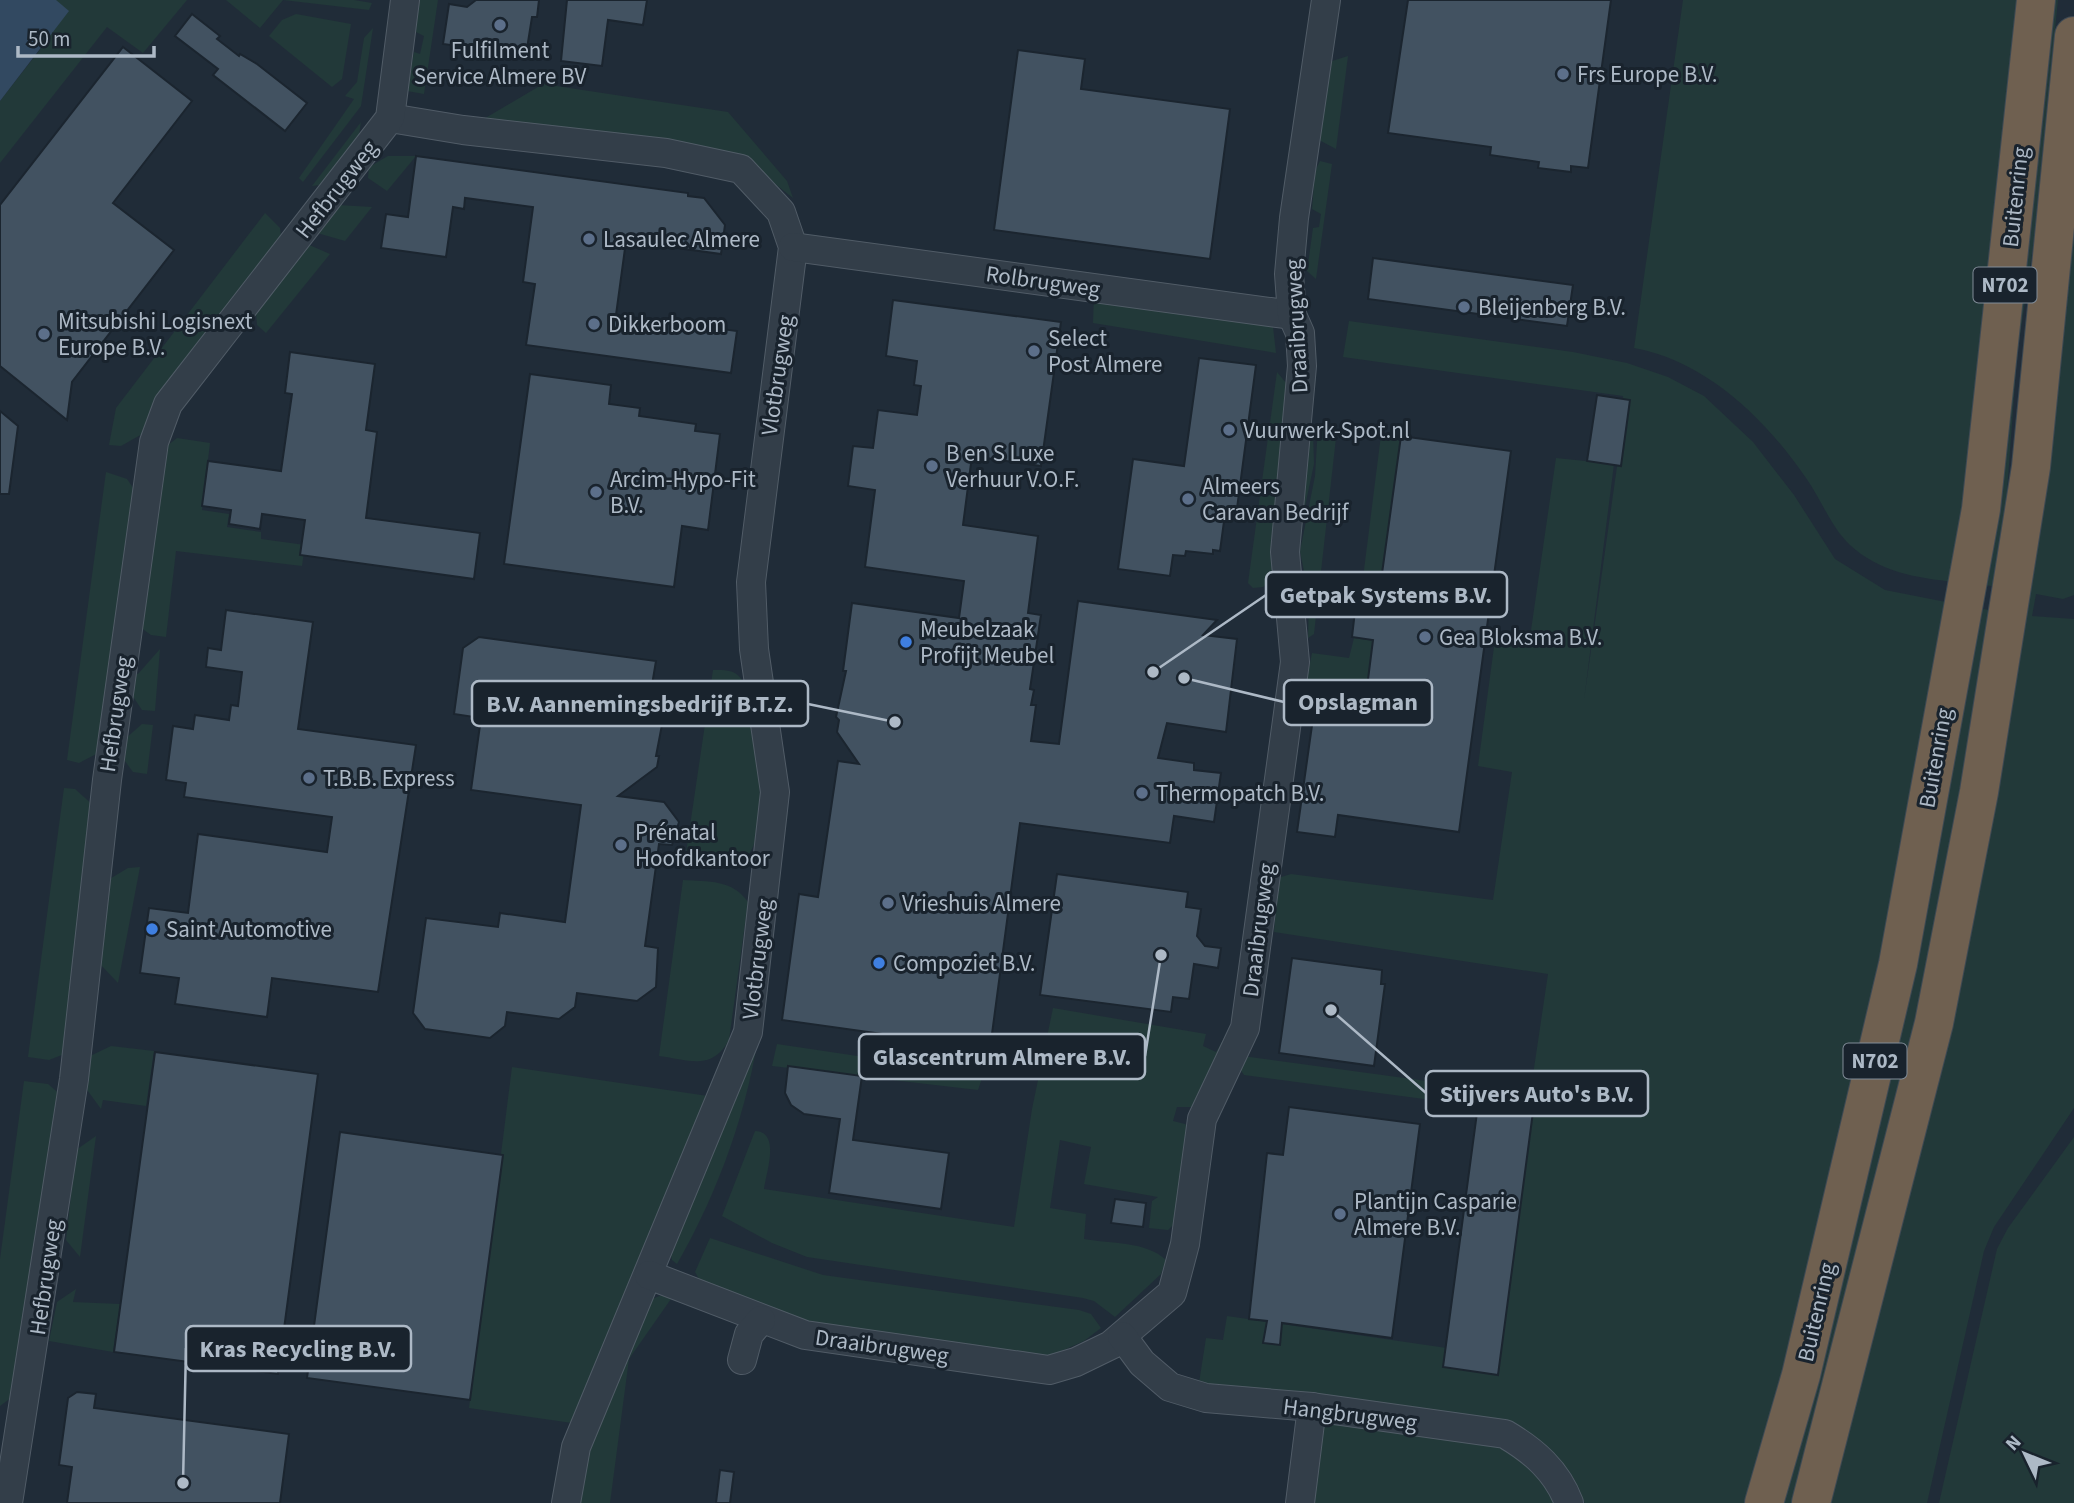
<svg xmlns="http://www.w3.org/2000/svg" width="2074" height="1503" font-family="'Source Sans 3',sans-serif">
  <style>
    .green { fill: #223939 }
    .water { fill: #324961 }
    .building { fill: #425261; stroke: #1b252f; stroke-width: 2 }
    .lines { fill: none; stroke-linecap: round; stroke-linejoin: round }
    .minor-casing { stroke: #515c67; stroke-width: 30 }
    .highway-casing { stroke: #3e4953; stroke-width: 40 }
    .minor { stroke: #333e49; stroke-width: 28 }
    .highway { stroke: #6f6050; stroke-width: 38 }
    .service-dot { fill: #5c6f8a; stroke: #19232d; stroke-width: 2.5 }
    .shop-dot { fill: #3f7fe0; stroke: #19232d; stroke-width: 2.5 }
    .labels { text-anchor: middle; stroke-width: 6; stroke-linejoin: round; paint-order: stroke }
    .shield { fill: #19232d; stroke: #818c98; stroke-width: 2 }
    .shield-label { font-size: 21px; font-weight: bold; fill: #adb9c6 }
    .poi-label { font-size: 23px; fill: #adb9c6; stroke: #19232d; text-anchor: start }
    .street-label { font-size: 23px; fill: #adb9c6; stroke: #19232d }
    .leader { fill: none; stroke: #adb9c6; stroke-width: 2.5 }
    .callout-dot { fill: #adb9c6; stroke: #19232d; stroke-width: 2.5 }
    .callout { fill: #19232d; stroke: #adb9c6; stroke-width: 2.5 }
    .callout-label { font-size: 24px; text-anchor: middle; font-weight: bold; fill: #adb9c6 }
  </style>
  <rect width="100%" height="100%" fill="#202c38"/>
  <!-- green -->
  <g class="green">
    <path d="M56,0H187L143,53L107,27L0,163V101L46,42Z"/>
    <path d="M226,0H354L372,3L369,10L283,0L260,28Z"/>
    <path d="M417,0H438L424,94L407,91L414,52L420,54L424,36L416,32Z"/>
    <path d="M1683,0H2022L1955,582C1917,578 1879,572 1850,545C1831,527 1821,499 1806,478C1766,420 1707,361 1634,348Z"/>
    <path d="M2043,0H2058L2033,247L2017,356L2000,587L1975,584Z"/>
    <path d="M296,14L351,24L342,79L332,87L269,36L282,20Z"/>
    <path d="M373,28L361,106L303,182L299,178L354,99L345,96L357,82L364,38Z"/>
    <path d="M1348,56L1336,149L1319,140L1329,62Z"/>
    <path d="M543,84L728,112L787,181L793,198L752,166L482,120Z"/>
    <path d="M361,122L357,147L328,184L312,186Z"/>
    <path d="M388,156H416L387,191L368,178L369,167Z"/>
    <path d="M1320,161L1332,164L1316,279L1307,271L1313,228L1319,227L1321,214L1312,209L1315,171Z"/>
    <path d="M338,205L372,207L345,241L317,233Z"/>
    <path d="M265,213L280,228L282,244L144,433L121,446L109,445L116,408Z"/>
    <path d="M2074,219V595L2063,599L2036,594L2032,616L2074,619V1108L1994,1227L1984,1251L1927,1503H1819Z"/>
    <path d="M307,244L330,254L266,333L257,325L256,312Z"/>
    <path d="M1094,295L1273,327L1276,353L1093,323Z"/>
    <path d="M1349,321L1573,352L1627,363L1668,377L1704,396L1753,442L1794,495L1835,559L1885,590L1951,603L1888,946L1752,1503H1585L1571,1475L1554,1454L1481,1423L1199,1383L1206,1338L1223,1340L1227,1316L1481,1353L1514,1111L1244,1075L1235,1062V1055L1530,1095L1548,974L1274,932L1278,878L1291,874L1493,900L1512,772L1478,766L1496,632L1530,637L1556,458L1614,464L1584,700L1624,417L1623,396L1343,357Z"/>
    <path d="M1277,372L1291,389L1276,577L1263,587L1253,588L1248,583Z"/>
    <path d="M1318,426L1337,429L1314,634L1308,638L1309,597L1300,551L1315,476Z"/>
    <path d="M1313,430L1314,464L1296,549L1307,606L1303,633L1290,565L1302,439Z"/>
    <path d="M1405,434L1385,588L1362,586L1381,435Z"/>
    <path d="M177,438L210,443L202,510L229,514L227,527L261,532V539L305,545L302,566L176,551L166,637L151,635L137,625L163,449Z"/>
    <path d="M106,472L127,479L136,492L102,751L79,763L67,760Z"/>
    <path d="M1971,607L1996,611L1919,1015L1798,1503H1773Z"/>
    <path d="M1354,638L1375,641L1369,701L1303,698L1312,653L1349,658Z"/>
    <path d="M160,649L155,711L142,710L130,692L132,672L138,674Z"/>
    <path d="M713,670C737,669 742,674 748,697C752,735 776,836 742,861L686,853Z"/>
    <path d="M142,724L153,725L147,774L133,772L122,757L125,739Z"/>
    <path d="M64,788L75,789L94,806L67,1053L49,1060L28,1057Z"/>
    <path d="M140,867L118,983L100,964L108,880L128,868Z"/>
    <path d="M683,880C709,882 732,879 748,902L729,1040C712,1071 689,1060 659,1056Z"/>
    <path d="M1053,1008L1206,1034L1203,1046L1216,1052L1225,1036L1227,1043L1197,1107H1177L1173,1121L1185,1124L1192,1131L1180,1218L1168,1230L1149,1228L1152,1201L1158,1197L1084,1184L1091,1147L1060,1140L1050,1208L1086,1214L1084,1239C1111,1244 1146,1241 1166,1260L1161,1274L1115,1317L1094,1301L1083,1298L807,1257L772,1243L722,1216L755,1131C781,1132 766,1173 764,1189L1014,1227L1032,1109Z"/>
    <path d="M760,1024C749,1107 719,1191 677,1264L672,1260L670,1251L716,1137L723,1129Z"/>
    <path d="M777,1044L965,1072L974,1046L992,1048L978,1090L772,1066Z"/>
    <path d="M111,1046L154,1051L146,1106L103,1100L101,1109L85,1087L90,1056Z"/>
    <path d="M512,1067L708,1096L572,1423L469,1408Z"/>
    <path d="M24,1081L48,1084L62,1096L20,1391L0,1406V1259Z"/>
    <path d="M96,1136L80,1257L66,1240L76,1150Z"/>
    <path d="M2074,1137V1503H1939L1997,1249L2008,1228Z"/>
    <path d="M710,1238L823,1275L1079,1310L1091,1314L1101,1328L1084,1341L1048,1357L820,1328L699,1279L695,1272Z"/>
    <path d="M76,1289L73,1302L120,1304L113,1352L49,1341L57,1302Z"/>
    <path d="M665,1294L673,1296L629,1359L610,1503H575L583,1452L649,1300Z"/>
    <path d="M1318,1415L1476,1436L1527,1460L1557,1503H1306Z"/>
  </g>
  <!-- water -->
  <path class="water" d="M0,0H56L69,11L0,101Z"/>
  <!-- building -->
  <g class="building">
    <path d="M476,0H539L537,17H532L526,55L443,44L449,4L467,7Z"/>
    <path d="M567,0H647L643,25L608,20L602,66L561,61Z"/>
    <path d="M1408,0H1611L1588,168L1571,166V172L1538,168L1539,162L1490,155L1491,147L1388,133Z"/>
    <path d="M192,14L220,36L217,39L239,56L240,54L257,64L307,103L285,131L213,75L218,69L175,36Z"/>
    <path d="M123,47L192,101L113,203L174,250L72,382L67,420L0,366V205Z"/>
    <path d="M1018,50L1085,59L1081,89L1230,109L1210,259L994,230Z"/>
    <path d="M416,156L688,193V196L704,198L725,225L721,254L626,241L616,315L737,331L731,373L526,345L535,284L523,282L533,207L465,198L464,209L453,207L446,257L381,248L386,214L408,217Z"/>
    <path d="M1373,258L1573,285L1567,326L1368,299Z"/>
    <path d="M893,300L1061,322L1041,466L972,456L963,525L1038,536L1028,613L1041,615L1030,689L1034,690L1031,705H1036L1031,741L1059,744L1078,601L1217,620L1203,635L1237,639L1226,732L1167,723L1158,758L1194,763V770L1221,773L1214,822L1174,816L1170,843L1020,823L990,1049L782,1020L799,894L818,897L838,761L859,764L837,732L839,720L836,717L846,671H843L852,603L959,618L964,581L865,567L875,490L848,486L853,446L873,448L878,410L917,415L921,386L914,385L917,361L886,356Z"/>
    <path d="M290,352L375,364L366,430L377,432L366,518L480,533L474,579L300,555L305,520L262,514L260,529L229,524L231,510L202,506L208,461L281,471L292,394L285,393Z"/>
    <path d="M1199,358L1256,365L1236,516L1225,514L1220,551L1213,550V554L1186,551L1185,556L1173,555L1170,576L1118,569L1133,459L1184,466Z"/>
    <path d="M530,374L611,385L609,404L640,408L639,416L696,424L695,431L720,434L708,530L682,526L674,587L504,564Z"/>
    <path d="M1597,395L1630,400L1621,466L1587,461Z"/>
    <path d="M0,411L18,426L9,494H0Z"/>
    <path d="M1401,436L1511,451L1459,832L1338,815L1335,837L1297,832L1315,704L1364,711L1373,640L1352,637L1358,585L1380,588Z"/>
    <path d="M226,610L313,622L298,729L416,745L378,992L272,978L267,1017L175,1004L179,978L140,973L149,908L188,913L198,834L327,852L332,817L184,797L186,783L166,780L173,726L193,729L195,715L229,720L231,705L238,706L242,672L206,667L208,648L221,650Z"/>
    <path d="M479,637L656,661L652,685L666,704L656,756H659L657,767L618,796L664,802L679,822L672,845L659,844L645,946L658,948L656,987L637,1001L577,993L575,1007L559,1019L507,1012L505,1026L490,1038L425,1029L413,1013L426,918L498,927L500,913L565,922L581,805L471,790L481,718L454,714L463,648Z"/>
    <path d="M1057,874L1188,892L1186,907L1201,909L1197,936L1205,946L1221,948L1218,968L1194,964L1189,999L1173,997L1171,1012L1040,995Z"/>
    <path d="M1292,958L1382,970L1381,984H1385L1374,1066L1279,1053Z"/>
    <path d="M155,1052L318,1074L278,1374L114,1352Z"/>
    <path d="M788,1066L862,1076L853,1140L949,1153L941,1209L829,1193L840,1119L804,1114L791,1105L785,1093Z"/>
    <path d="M1478,1105L1533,1112L1498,1375L1443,1367Z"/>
    <path d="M1289,1107L1420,1124L1392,1338L1282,1323L1280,1345L1263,1343L1267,1321L1249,1319L1267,1153L1283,1155Z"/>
    <path d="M340,1132L503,1155L470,1400L307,1378Z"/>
    <path d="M1115,1199L1146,1203L1143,1227L1111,1223Z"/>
    <path d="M77,1392L96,1394L94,1408L289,1434L280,1503H67L72,1467L59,1465L68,1398Z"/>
    <path d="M720,1470L734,1472L730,1503H716Z"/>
  </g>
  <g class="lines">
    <defs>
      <g id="minor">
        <path d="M390,118L463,130L666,153L741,169L781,212L793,247L751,582L754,649L775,792L748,1032L576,1447L566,1503"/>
        <path d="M793,247L1292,315"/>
        <path d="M649,1275L805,1335L1049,1370L1076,1362L1111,1345L1172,1293L1185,1244L1202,1119L1245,1028L1295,662L1285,552L1302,366L1300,333L1292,315L1289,274L1294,218L1326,0"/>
        <path d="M1122,1336L1142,1363L1170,1387L1206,1398L1312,1407L1505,1434C1534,1451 1557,1471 1569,1503"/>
        <path d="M742,1360L749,1334L761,1320"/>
        <path d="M8,1503L74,1079L107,780L154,442L168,404L390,118L405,0"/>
        <path d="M1300,1503L1312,1407"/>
      </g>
      <g id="highway">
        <path d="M1764,1503L1801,1375L1898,964L1981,509L2036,0"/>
        <path d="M1811,1503L1934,1023L1979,792L2031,467L2074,36"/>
      </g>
    </defs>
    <!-- minor casing -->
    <use href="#minor" class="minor-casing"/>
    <!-- highway casing -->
    <use href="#highway" class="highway-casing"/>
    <!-- minor -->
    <use href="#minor" class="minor"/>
    <!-- highway -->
    <use href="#highway" class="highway"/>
  </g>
  <!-- markers -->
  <g class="service-dot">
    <circle cx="500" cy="25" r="7"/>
    <circle cx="1563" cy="74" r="7"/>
    <circle cx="589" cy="239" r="7"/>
    <circle cx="1464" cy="307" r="7"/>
    <circle cx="594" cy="324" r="7"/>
    <circle cx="44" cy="334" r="7"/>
    <circle cx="1034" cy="351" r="7"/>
    <circle cx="1229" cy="430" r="7"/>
    <circle cx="932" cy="466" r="7"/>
    <circle cx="596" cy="492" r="7"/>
    <circle cx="1188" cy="499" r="7"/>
    <circle cx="1425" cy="637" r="7"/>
    <circle cx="309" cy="778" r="7"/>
    <circle cx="1142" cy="793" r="7"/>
    <circle cx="621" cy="845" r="7"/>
    <circle cx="888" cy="903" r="7"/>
    <circle cx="1340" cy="1214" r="7"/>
  </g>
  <g class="shop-dot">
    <circle cx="906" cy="642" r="7"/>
    <circle cx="152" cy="929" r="7"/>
    <circle cx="879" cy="963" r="7"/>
  </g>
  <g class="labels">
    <!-- shield labels -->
    <g class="shield">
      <rect x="1973.5" y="267.5" width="63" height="35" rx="5"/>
      <rect x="1843.5" y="1043.5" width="63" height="35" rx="5"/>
    </g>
    <g class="shield-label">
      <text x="2005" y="292">N702</text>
      <text x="1875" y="1068">N702</text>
    </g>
    <!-- poi labels -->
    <g class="poi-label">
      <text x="500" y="58" text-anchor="middle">Fulfilment<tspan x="500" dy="26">Service Almere BV</tspan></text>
      <text x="1577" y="82">Frs Europe B.V.</text>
      <text x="603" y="247">Lasaulec Almere</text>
      <text x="1478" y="315">Bleijenberg B.V.</text>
      <text x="58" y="329">Mitsubishi Logisnext<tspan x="58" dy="26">Europe B.V.</tspan></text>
      <text x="608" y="332">Dikkerboom</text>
      <text x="1048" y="346">Select<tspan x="1048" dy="26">Post Almere</tspan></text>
      <text x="1243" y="438">Vuurwerk-Spot.nl</text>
      <text x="946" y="461">B en S Luxe<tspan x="946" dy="26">Verhuur V.O.F.</tspan></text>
      <text x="610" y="487">Arcim-Hypo-Fit<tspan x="610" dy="26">B.V.</tspan></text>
      <text x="1202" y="494">Almeers<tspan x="1202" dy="26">Caravan Bedrijf</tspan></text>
      <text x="920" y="637">Meubelzaak<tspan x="920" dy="26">Profijt Meubel</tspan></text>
      <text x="1439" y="645">Gea Bloksma B.V.</text>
      <text x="323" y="786">T.B.B. Express</text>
      <text x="1156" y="801">Thermopatch B.V.</text>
      <text x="635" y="840">Prénatal<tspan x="635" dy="26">Hoofdkantoor</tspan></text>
      <text x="902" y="911">Vrieshuis Almere</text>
      <text x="166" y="937">Saint Automotive</text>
      <text x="893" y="971">Compoziet B.V.</text>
      <text x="1354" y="1209">Plantijn Casparie<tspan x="1354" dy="26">Almere B.V.</tspan></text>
    </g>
    <!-- street labels -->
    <g class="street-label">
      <text transform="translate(336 189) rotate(-52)" y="8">Hefbrugweg</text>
      <text transform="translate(2015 197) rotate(-84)" y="8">Buitenring</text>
      <text transform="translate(1043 281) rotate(8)" y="8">Rolbrugweg</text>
      <text transform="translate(1296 326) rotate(-93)" y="8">Draaibrugweg</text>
      <text transform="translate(777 375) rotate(-82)" y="8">Vlotbrugweg</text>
      <text transform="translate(115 714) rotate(-82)" y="8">Hefbrugweg</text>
      <text transform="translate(1935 758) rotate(-80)" y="8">Buitenring</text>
      <text transform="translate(1258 930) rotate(-83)" y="8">Draaibrugweg</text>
      <text transform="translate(757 959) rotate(-83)" y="8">Vlotbrugweg</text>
      <text transform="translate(45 1277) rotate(-82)" y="8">Hefbrugweg</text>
      <text transform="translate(1816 1312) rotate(-77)" y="8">Buitenring</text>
      <text transform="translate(882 1346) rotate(8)" y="8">Draaibrugweg</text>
      <text transform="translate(1350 1414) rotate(7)" y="8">Hangbrugweg</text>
    </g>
  </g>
  <!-- callouts -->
  <path class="leader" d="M1153 672L1266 595M1184 678L1284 702M895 722L808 704M1161 955L1145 1056M1331 1010L1426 1093M183 1483L186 1348"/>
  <g class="callout-dot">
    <circle cx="1153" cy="672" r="7"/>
    <circle cx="1184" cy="678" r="7"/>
    <circle cx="895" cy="722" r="7"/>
    <circle cx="1161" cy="955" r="7"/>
    <circle cx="1331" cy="1010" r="7"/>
    <circle cx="183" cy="1483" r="7"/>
  </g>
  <g class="callout">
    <rect x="1266" y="572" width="241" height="45" rx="7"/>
    <rect x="1284" y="680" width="148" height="45" rx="7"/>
    <rect x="472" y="681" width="336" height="45" rx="7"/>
    <rect x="859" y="1034" width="286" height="45" rx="7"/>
    <rect x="1426" y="1071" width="222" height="45" rx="7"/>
    <rect x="186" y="1326" width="225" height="45" rx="7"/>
  </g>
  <g class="callout-label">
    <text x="1386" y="603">Getpak Systems B.V.</text>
    <text x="1358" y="710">Opslagman</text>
    <text x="640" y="712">B.V. Aannemingsbedrijf B.T.Z.</text>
    <text x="1002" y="1065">Glascentrum Almere B.V.</text>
    <text x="1537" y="1102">Stijvers Auto's B.V.</text>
    <text x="298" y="1357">Kras Recycling B.V.</text>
  </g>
  <!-- north arrow -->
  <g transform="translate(2025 1454) rotate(313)" stroke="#19232d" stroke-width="5" paint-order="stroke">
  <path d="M0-5L12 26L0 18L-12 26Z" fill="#adb9c6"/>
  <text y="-10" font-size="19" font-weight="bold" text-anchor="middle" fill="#adb9c6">N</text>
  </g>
  <!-- scale -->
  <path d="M18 46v10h136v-10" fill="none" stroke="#adb9c6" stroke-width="3.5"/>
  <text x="28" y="46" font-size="21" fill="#adb9c6" stroke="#19232d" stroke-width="5" paint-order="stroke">50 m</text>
</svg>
